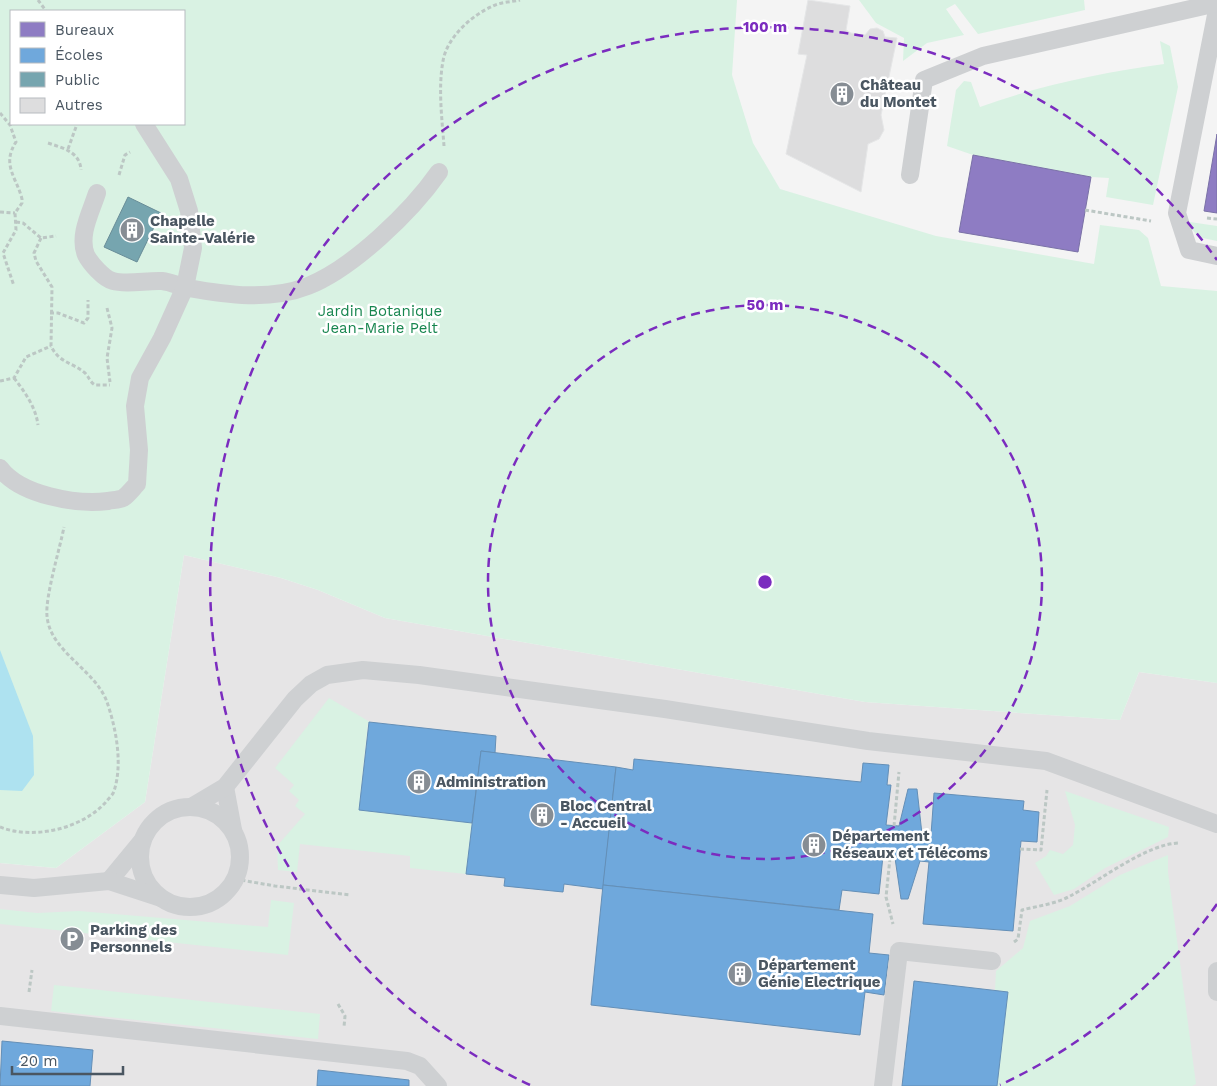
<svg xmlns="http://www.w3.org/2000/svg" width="1217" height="1086" font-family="'Work Sans',sans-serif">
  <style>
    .education { fill: #e6e5e6 }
    .green { fill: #d9f2e3; fill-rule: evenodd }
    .water { fill: #aee2f0 }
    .offices { fill: #8e7cc3; stroke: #7a71a6 }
    .schools { fill: #6fa8dc; stroke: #648fb7 }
    .public { fill: #76a5af; stroke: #698d98 }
    .building { fill: #ddddde; stroke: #e5e6e7 }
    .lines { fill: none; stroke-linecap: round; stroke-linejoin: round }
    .path { stroke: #bcc7c4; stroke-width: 3; stroke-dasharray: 4 2.5; stroke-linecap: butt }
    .service { stroke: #ced0d2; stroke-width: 18 }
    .ring { fill: none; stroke: #7b2cbf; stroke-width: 2.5; stroke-dasharray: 9 6 }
    .labels { text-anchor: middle; stroke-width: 5; stroke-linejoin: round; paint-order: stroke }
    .poi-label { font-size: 15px; font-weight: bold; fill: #4a5661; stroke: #fff; text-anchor: start }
    .park-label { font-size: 15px; fill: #17864f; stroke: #fff }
    .centre { fill: #7b2cbf; stroke: #fff; stroke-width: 2.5 }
    .ring-label { font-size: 15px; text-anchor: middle; font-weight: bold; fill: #7b2cbf; stroke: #fff; stroke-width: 5; stroke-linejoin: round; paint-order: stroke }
  </style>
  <rect width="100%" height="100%" fill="#f4f4f4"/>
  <!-- education -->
  <path class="education" d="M184,555L281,578L318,590L385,618L865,702L1120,720L1139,672L1217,683V1086H0V863L56,868L145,802Z"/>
  <!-- green -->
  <g class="green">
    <path d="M0,0H737L732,75L753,143L780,189L936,236L1094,264L1100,225L1139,230L1148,238L1161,286L1217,291V683L1139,672L1120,720L865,702L385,618L318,590L281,578L184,555L145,802L56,868L0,863ZM11,11H184V124H11Z"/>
    <path d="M859,0H1084L1085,10L978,34L955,4L946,9L964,35L927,43L903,61L904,38L876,23Z"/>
    <path d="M1160,41L1170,46L1178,87L1153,205L1106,197L1109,178L1091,177L973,155L947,146L956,90L964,81L971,82L980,107C1040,85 1101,73 1164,64Z"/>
    <path d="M1190,222L1217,226V241L1198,237L1189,225Z"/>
    <path d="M329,698L370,722L368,723L359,810L472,823L466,874L410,868V856L300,844L297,872L278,870L277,846L305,814L295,806L299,800L289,791L294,785L275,768Z"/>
    <path d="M1065,791L1169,827L1168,837L1105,868L1074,889L1054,895L1035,863L1046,856L1050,850L1063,854L1073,845L1075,825Z"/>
    <path d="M1168,855V872L1196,1084L1192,1086H997L1008,992L995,990L996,971L1023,948L1030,921L1070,906L1120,875Z"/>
    <path d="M271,900L294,903L288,955L0,924V909L37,913L79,911L268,927Z"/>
    <path d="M54,985L320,1014L318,1039L51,1011Z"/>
  </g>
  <!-- water -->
  <path class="water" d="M0,650L33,736L34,775L22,791L0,790Z"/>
  <!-- offices -->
  <g class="offices">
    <path d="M1217,134V213L1204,211Z"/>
    <path d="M973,155L1091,177L1078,252L959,232Z"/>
  </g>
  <!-- schools -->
  <g class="schools">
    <path d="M369,722L496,736L495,753L481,751L472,823L359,810Z"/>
    <path d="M481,751L616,767L603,889L564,884L563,892L504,886L505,878L466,874Z"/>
    <path d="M634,759L861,782L863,763L889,765L887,785H891L886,825L899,826L908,789H917L922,834L931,835L934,793L1024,801L1023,810L1039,812L1037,842L1021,841L1013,931L923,924L929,862L920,861L908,899H901L895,858L883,856L879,894L842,890L839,910L603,885L616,767L633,770Z"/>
    <path d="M603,885L873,914L869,953L889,955L884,995L865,992L860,1035L591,1005Z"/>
    <path d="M914,981L1008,992L997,1086H902Z"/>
    <path d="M2,1041L93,1050L90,1086H0Z"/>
    <path d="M318,1070L409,1080V1086H317Z"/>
  </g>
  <!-- public -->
  <path class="public" d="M128,197L161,213L137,262L104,247Z"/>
  <!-- building -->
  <path class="building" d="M808,0L850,6L846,30L851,33L865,35L870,29L877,28L883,31L885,37L897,38L881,115L884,130L879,139L868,144L861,192L786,154L807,55L798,54Z"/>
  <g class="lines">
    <!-- path -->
    <g class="path">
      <path d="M38,0L46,11"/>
      <path d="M0,113L10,125L16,142C1,165 17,178 22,199V203L15,213L16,230L3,253L14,286"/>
      <path d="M48,143C63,148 80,152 81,170"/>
      <path d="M444,146C442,119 438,88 443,61C447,37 472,15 493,6C501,2 511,2 520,0"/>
      <path d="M68,149L77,124"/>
      <path d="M119,175L125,155L130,152"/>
      <path d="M1085,210L1151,221"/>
      <path d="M0,212L15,213"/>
      <path d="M1207,218L1217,219"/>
      <path d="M16,222L23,223L41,238L56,236"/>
      <path d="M41,238L34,253L36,261L52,287L51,346C59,363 72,362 85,373C89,377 90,382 95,385H110"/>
      <path d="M107,308L112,328L107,358L110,382"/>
      <path d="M50,313H58L84,323L88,318V300"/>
      <path d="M14,378C25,392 36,408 38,425"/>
      <path d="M0,381L14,378L26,357L51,346"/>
      <path d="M894,826L899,772"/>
      <path d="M0,827C33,840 81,829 105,803C108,799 113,795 114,791C123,764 116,728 107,702C95,669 50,652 47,616C45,597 60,548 64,527"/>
      <path d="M1020,849L1041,850L1047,790"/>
      <path d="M890,858L886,897L893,924"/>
      <path d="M235,879L275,886L350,895"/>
      <path d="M1014,942L1018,939L1022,910C1037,906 1056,904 1070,896C1100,881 1147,843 1180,843"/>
      <path d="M29,992L32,970"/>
      <path d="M338,1004L345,1016L344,1027"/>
    </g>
    <!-- service -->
    <g class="service">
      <path d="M1217,10L1177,213L1189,250L1217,256"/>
      <path d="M910,175L924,80L983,56L1217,3"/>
      <path d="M97,193C91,212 78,235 86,255C90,263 104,279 113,281C126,285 148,280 162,281C171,282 179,286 188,288C227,295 270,301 308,286C353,268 411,212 439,172"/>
      <path d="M0,468C20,495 76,505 108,501C112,500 119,500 123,498C128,495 133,488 137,484L139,450L135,406L140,378L162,338L185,287L193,248L189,211L179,179L144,124"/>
      <path d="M225,787L233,830"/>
      <path d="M193,806L225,787L295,699L311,684L327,675L363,670L419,675L665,709L868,741L1046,761L1217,824"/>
      <circle cx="190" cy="857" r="50"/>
      <path d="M109,881L142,841"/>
      <path d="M0,885L34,888L109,881L161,898"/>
      <path d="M1217,971V992"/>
      <path d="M0,1016L407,1061L420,1066L438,1086"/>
      <path d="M883,1086L899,951L992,961"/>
    </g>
  </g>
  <!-- distance rings -->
  <g class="ring">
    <circle cx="765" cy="582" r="277"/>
    <path d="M1217 904A555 555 0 0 1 1000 1085M530 1085A555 555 0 1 1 1217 260"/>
  </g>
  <!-- icons -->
  <defs>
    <symbol id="building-disc" viewBox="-11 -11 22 22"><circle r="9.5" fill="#868d94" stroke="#fff"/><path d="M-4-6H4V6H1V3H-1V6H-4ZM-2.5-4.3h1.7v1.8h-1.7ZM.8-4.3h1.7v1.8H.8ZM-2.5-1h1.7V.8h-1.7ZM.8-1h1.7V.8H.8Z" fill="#fff"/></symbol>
    <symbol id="parking-disc" viewBox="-11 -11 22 22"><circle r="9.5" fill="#868d94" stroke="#fff"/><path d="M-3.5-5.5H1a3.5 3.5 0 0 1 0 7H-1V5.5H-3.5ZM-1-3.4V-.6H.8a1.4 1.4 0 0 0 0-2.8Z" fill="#fff"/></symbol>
  </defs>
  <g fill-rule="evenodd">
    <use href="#building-disc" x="828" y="80" width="28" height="28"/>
    <use href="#building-disc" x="118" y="216" width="28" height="28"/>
    <use href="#building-disc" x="405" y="768" width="28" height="28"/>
    <use href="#building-disc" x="528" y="801" width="28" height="28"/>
    <use href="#building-disc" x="800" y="831" width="28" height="28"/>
    <use href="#parking-disc" x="58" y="925" width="28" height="28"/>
    <use href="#building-disc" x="726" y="960" width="28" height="28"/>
  </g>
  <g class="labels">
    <!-- poi labels -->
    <g class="poi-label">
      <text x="860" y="90">Château<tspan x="860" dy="17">du Montet</tspan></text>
      <text x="150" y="226">Chapelle<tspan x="150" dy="17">Sainte-Valérie</tspan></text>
      <text x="436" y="787">Administration</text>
      <text x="560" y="811">Bloc Central<tspan x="560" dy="17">- Accueil</tspan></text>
      <text x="832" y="841">Département<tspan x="832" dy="17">Réseaux et Télécoms</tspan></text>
      <text x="90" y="935">Parking des<tspan x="90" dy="17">Personnels</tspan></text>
      <text x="758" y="970">Département<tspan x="758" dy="17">Génie Electrique</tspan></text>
    </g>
    <!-- park labels -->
    <g class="park-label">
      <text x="380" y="316">Jardin Botanique<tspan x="380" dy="17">Jean-Marie Pelt</tspan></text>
    </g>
  </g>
  <circle cx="765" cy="582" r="8" class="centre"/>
  <g class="ring-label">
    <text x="765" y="32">100 m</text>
    <text x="765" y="310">50 m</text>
  </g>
  <!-- legend -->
  <rect x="10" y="10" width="175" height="115" fill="#ffffff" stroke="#b7bbc0"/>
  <rect x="20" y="22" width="25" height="15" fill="#8e7cc3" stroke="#b7bbc0"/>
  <text x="55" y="35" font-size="15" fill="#4a5661">Bureaux</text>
  <rect x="20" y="48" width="25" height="15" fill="#6fa8dc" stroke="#b7bbc0"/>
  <text x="55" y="60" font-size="15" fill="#4a5661">Écoles</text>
  <rect x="20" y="72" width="25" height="15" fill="#76a5af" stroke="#b7bbc0"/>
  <text x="55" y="85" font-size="15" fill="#4a5661">Public</text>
  <rect x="20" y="98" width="25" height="15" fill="#ddddde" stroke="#b7bbc0"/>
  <text x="55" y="110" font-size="15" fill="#4a5661">Autres</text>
  <!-- scale -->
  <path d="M12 1066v8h111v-8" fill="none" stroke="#4a5661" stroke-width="2.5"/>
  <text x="20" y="1066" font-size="15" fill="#4a5661" stroke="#ffffff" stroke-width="4" paint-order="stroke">20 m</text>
</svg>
